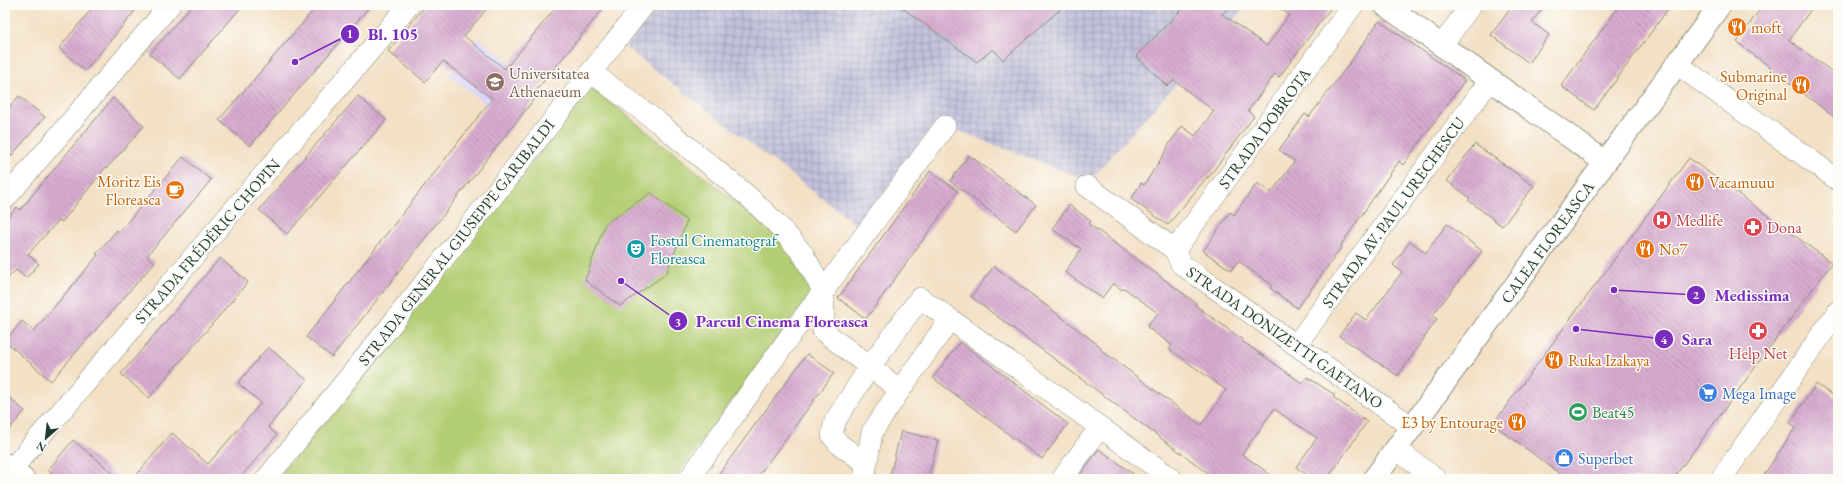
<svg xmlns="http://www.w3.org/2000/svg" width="1843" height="484" font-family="'EB Garamond',serif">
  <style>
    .built { fill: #dcd6f6 }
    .industrial { fill: url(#industrial-grid) }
    .park { fill: #b3cd72; stroke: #698553 }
    .building { fill: url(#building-back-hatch) }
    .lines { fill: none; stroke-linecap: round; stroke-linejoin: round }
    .minor-casing { stroke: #898e7c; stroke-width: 22 }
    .tertiary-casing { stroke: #898e7c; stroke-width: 24 }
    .minor { stroke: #fff; stroke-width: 21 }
    .tertiary { stroke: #fff; stroke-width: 22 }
    .labels { text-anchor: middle; stroke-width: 3; stroke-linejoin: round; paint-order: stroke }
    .food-label { font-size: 16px; fill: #c56008; stroke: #fdfcf7; text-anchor: start }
    .education-label { font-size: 16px; fill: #785e54; stroke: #fdfcf7; text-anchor: start }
    .street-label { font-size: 16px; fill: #1f3d34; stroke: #fdfcf7 }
    .health-label { font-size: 16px; fill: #be3a42; stroke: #fdfcf7; text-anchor: start }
    .culture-label { font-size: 16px; fill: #0d838f; stroke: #fdfcf7; text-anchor: start }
    .shop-label { font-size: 16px; fill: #366cbe; stroke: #fdfcf7; text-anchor: start }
    .leisure-label { font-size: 16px; fill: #27864d; stroke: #fdfcf7; text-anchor: start }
    .leader { fill: none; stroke: #7b2cbf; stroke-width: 1.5 }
    .callout-dot { fill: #7b2cbf; stroke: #fdfcf7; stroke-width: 1.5 }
    .mark-label { font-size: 12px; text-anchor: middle; font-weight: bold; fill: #fff }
    .callout-label { font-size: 17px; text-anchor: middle; font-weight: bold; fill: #7b2cbf; stroke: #fdfcf7; stroke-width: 3; stroke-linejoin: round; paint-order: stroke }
  </style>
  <defs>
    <pattern id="industrial-grid" width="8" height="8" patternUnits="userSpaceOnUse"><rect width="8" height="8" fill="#c2c2dc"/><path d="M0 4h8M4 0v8" fill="none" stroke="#9d9fb3"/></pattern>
    <pattern id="building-back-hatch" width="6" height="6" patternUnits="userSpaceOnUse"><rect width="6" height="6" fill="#d8acd0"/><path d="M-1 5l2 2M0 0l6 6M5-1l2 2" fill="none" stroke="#af8daa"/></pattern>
  </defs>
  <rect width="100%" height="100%" fill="#fdfcf7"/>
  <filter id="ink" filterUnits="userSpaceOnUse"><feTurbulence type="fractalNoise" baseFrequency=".025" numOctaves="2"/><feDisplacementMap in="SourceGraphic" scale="8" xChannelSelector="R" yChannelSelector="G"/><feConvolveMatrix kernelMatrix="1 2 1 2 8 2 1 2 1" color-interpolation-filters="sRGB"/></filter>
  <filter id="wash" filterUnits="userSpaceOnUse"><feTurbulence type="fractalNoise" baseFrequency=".012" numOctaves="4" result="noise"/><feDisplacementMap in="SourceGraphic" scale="16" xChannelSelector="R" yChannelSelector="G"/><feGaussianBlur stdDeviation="0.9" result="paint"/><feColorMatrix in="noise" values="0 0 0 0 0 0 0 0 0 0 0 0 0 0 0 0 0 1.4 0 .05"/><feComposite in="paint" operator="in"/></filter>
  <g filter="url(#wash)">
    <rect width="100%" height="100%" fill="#f3e0c5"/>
    <!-- built -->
    <path class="built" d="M478,38L542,89L512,126L449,75Z"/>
    <!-- industrial -->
    <path class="industrial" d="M660,5H1247L1089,181L936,122L858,226L625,47Z"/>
    <!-- park -->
    <path class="park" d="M592,88L767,227L786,247L812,292L674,479H277Z"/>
    <g id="blocks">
      <!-- building -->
      <g class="building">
        <path d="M95,5H140L85,71L59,48Z"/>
        <path d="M192,5H243L180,79L150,54Z"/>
        <path d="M318,5H371L250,146L219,120Z"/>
        <path d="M426,5H490L464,36L505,69L558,5H606L535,92L538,94L332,357L306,337L492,99L443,61L425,82L388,51Z"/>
        <path d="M898,5H1065L1003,60L993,49L977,62Z"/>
        <path d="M1186,5H1232L1222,14L1267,46L1289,15L1276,5H1333L1279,77L1275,74L1248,111L1254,116L1208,178L1207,177L1168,225L1131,199L1141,183L1144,185L1168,148L1167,147L1182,126L1195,136L1214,111L1174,80L1167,86L1136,56Z"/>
        <path d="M1513,5H1545L1532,22L1549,35L1529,63L1491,35Z"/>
        <path d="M1620,5H1671L1594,110L1561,86Z"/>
        <path d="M1763,5H1814L1789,40L1838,76V120L1737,42Z"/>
        <path d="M1379,21L1465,80L1403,165L1399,161L1341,245L1342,246L1329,265L1297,308L1270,288L1272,285L1238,261L1231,270L1203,251L1230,212L1234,215L1257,183L1271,193L1295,161L1279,150L1305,114L1309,117L1349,64Z"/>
        <path d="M19,96L45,117L5,163V112Z"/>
        <path d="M358,96L386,120L287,234L259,210Z"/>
        <path d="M113,98L144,126L107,168L106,167L62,222L59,220L28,254L39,264L26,278L16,270L5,281V220L17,207L20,210Z"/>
        <path d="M1475,144L1534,186L1502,226L1468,200L1470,198L1447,181Z"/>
        <path d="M969,155L1036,205L1016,231L950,181Z"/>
        <path d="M183,157L211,180L147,256L155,262L51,381L5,341L22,321L34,331L98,255L96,254L117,230L119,232Z"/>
        <path d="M1689,158L1832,263L1673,479H1567L1493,424Z"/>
        <path d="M930,171L958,191L866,319L838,298Z"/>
        <path d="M651,193L687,221L666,274L620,306L585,280L605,224Z"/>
        <path d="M1069,205L1091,221L1089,224L1196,303L1195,305L1243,340L1242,341L1302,383L1307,377L1335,395L1333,397L1367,422L1327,479H1313L1296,467L1317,438L1274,409L1242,454L1276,479H1216L971,297L994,266L1101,347L1100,349L1201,425L1226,390L1169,349L1172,345L1147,327L1158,313L1124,288L1122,290L1113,283L1102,298L1065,272L1081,249L1052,229Z"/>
        <path d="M1447,224L1482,251L1432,316L1437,319L1398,376L1339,336L1356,313L1366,320L1402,272L1393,265L1410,241L1426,253Z"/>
        <path d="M220,258L248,282L149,398L121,374Z"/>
        <path d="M960,342L1068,424L1042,459L933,378Z"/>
        <path d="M268,347L307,380L268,427L277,435L239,479H133L172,433L208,464L261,403L238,383Z"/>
        <path d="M807,354L834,373L756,479H715Z"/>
        <path d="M1816,384L1838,399V479H1761L1796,427L1790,423Z"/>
        <path d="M5,394L25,411L5,434Z"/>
        <path d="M901,431L938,440L928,479H889Z"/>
        <path d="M73,440L120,479H60L48,470Z"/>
        <path d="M1099,449L1140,479H1077Z"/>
      </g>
    </g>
  </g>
  <g filter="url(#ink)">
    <use href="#blocks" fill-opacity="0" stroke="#898e7c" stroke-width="1"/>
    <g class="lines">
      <defs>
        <g id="minor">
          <path d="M1442,45L1471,5"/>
          <path d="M1677,64L1838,180"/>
          <path d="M591,72L659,123L749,197L777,224L803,254L824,292L823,331L900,390"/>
          <path d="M1087,186L1175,250L1181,264L1412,427"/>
          <path d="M5,199L170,5"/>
          <path d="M1175,250L1353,5"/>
          <path d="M1296,345L1490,80"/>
          <path d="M1396,449L1436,479"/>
          <path d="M866,463L839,444L832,435L835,421L869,368L920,298L950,319"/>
          <path d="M5,477L409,5"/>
          <path d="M266,479L392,324L644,5"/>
          <path d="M689,479L793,332L945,126"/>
          <path d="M864,479L872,432L900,390L950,319L1172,479"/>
          <path d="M1062,479L1100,427"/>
          <path d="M1721,479L1838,311"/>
        </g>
        <g id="tertiary">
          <path d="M1385,5L1605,162"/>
          <path d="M5,464L23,479"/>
          <path d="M1374,479L1720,5"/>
        </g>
      </defs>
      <!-- minor casing -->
      <use href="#minor" class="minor-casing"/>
      <!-- tertiary casing -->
      <use href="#tertiary" class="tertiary-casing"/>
      <!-- minor -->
      <use href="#minor" class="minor"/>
      <!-- tertiary -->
      <use href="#tertiary" class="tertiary"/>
    </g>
  </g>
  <!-- icons -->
  <defs>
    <symbol id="restaurant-disc" viewBox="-11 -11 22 22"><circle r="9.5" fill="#e8710a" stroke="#fdfcf7"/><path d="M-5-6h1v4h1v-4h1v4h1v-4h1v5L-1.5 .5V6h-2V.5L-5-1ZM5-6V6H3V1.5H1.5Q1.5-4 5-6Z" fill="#fff"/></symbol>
    <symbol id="university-disc" viewBox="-11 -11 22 22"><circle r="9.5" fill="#8d6e63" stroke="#fdfcf7"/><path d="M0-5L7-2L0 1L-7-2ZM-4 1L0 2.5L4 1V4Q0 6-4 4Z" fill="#fff"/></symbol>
    <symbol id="cafe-disc" viewBox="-11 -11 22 22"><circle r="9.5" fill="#e8710a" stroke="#fdfcf7"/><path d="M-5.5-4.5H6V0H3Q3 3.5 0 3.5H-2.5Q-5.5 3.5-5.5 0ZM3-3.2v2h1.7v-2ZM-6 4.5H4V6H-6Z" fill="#fff"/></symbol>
    <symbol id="hospital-disc" viewBox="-11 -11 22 22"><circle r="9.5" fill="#e0444e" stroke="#fdfcf7"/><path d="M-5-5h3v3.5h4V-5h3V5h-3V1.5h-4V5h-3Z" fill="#fff"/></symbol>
    <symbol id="pharmacy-disc" viewBox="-11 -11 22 22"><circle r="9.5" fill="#e0444e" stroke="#fdfcf7"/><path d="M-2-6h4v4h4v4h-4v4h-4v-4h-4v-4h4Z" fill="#fff"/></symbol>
    <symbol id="theatre-disc" viewBox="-11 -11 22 22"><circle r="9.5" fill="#0f9aa8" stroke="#fdfcf7"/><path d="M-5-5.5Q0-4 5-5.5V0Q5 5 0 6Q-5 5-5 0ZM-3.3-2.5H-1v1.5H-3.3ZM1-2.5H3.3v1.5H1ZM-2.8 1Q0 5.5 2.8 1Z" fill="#fff"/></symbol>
    <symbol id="supermarket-disc" viewBox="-11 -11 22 22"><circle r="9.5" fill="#3f7fe0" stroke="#fdfcf7"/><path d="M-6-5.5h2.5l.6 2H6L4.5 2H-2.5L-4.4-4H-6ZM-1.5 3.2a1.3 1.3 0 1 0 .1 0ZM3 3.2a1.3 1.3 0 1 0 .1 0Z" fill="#fff"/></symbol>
    <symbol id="stadium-disc" viewBox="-11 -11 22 22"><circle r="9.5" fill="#2e9e5b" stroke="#fdfcf7"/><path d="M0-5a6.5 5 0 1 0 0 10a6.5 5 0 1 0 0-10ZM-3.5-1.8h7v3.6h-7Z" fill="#fff"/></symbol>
    <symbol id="shop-disc" viewBox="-11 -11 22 22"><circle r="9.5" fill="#3f7fe0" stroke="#fdfcf7"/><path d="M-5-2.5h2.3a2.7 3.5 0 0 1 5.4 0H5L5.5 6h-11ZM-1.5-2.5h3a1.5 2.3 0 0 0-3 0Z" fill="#fff"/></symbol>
  </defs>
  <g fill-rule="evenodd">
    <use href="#restaurant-disc" x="1726" y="16" width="22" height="22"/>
    <use href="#university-disc" x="484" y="71" width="22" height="22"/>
    <use href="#restaurant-disc" x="1790" y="74" width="22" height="22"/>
    <use href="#restaurant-disc" x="1684" y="171" width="22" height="22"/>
    <use href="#cafe-disc" x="164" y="179" width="22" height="22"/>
    <use href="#hospital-disc" x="1651" y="209" width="22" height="22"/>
    <use href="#pharmacy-disc" x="1742" y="216" width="22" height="22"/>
    <use href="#theatre-disc" x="625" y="238" width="22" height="22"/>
    <use href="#restaurant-disc" x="1634" y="238" width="22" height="22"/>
    <use href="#pharmacy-disc" x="1747" y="320" width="22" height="22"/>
    <use href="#restaurant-disc" x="1543" y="349" width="22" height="22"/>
    <use href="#supermarket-disc" x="1697" y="382" width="22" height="22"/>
    <use href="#stadium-disc" x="1567" y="401" width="22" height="22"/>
    <use href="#restaurant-disc" x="1506" y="411" width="22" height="22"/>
    <use href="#shop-disc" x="1553" y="447" width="22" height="22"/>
  </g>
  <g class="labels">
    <!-- food labels -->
    <g class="food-label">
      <text x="1751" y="33">moft</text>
      <text x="1787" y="82" text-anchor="end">Submarine<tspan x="1787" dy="18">Original</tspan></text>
      <text x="161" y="187" text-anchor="end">Moritz Eis<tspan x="161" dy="18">Floreasca</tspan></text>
      <text x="1709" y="188">Vacamuuu</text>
      <text x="1659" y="255">No7</text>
      <text x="1568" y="366">Ruka Izakaya</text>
      <text x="1503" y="428" text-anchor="end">E3 by Entourage</text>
    </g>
    <!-- education labels -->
    <g class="education-label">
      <text x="509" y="79">Universitatea<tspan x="509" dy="18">Athenaeum</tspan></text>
    </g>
    <!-- street labels -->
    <g class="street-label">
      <text transform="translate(1264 128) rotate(-54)" y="6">STRADA DOBROTA</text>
      <text transform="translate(1393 212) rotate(-54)" y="6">STRADA AV. PAUL URECHESCU</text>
      <text transform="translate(207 241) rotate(-49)" y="6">STRADA FRÉDÉRIC CHOPIN</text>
      <text transform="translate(456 242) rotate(-52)" y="6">STRADA GENERAL GIUSEPPE GARIBALDI</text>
      <text transform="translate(1547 242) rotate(-54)" y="6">CALEA FLOREASCA</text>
      <text transform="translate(1285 337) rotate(35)" y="6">STRADA DONIZETTI GAETANO</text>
    </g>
    <!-- health labels -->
    <g class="health-label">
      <text x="1676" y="226">Medlife</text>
      <text x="1767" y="233">Dona</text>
      <text x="1758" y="359" text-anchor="middle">Help Net</text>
    </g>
    <!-- culture labels -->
    <g class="culture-label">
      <text x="650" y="246">Fostul Cinematograf<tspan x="650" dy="18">Floreasca</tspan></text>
    </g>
    <!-- shop labels -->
    <g class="shop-label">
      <text x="1722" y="399">Mega Image</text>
      <text x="1578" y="464">Superbet</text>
    </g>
    <!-- leisure labels -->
    <g class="leisure-label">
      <text x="1592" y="418">Beat45</text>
    </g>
  </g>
  <!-- callouts -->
  <path class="leader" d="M295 62L350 34M1614 290L1696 295M621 281L678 321M1576 329L1664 339"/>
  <g class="callout-dot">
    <circle cx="295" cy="62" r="4"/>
    <circle cx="1614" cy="290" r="4"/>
    <circle cx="621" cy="281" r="4"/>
    <circle cx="1576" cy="329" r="4"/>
    <circle cx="350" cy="34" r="10"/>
    <circle cx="1696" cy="295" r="10"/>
    <circle cx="678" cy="321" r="10"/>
    <circle cx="1664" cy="339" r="10"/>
  </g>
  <g class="mark-label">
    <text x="350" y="38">1</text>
    <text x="1696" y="299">2</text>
    <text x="678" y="326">3</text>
    <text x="1664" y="344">4</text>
  </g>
  <g class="callout-label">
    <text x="393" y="40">Bl. 105</text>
    <text x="1752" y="301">Medissima</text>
    <text x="782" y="327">Parcul Cinema Floreasca</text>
    <text x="1697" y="345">Sara</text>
  </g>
  <!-- margin -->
  <rect width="1843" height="484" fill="none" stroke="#fdfcf7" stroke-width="20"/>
  <!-- north arrow -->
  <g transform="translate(46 438) rotate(208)" stroke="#fdfcf7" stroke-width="3" paint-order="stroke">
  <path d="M0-3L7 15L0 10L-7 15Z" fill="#1f3d34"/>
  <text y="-6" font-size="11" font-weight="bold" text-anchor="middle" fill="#1f3d34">N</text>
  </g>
</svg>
